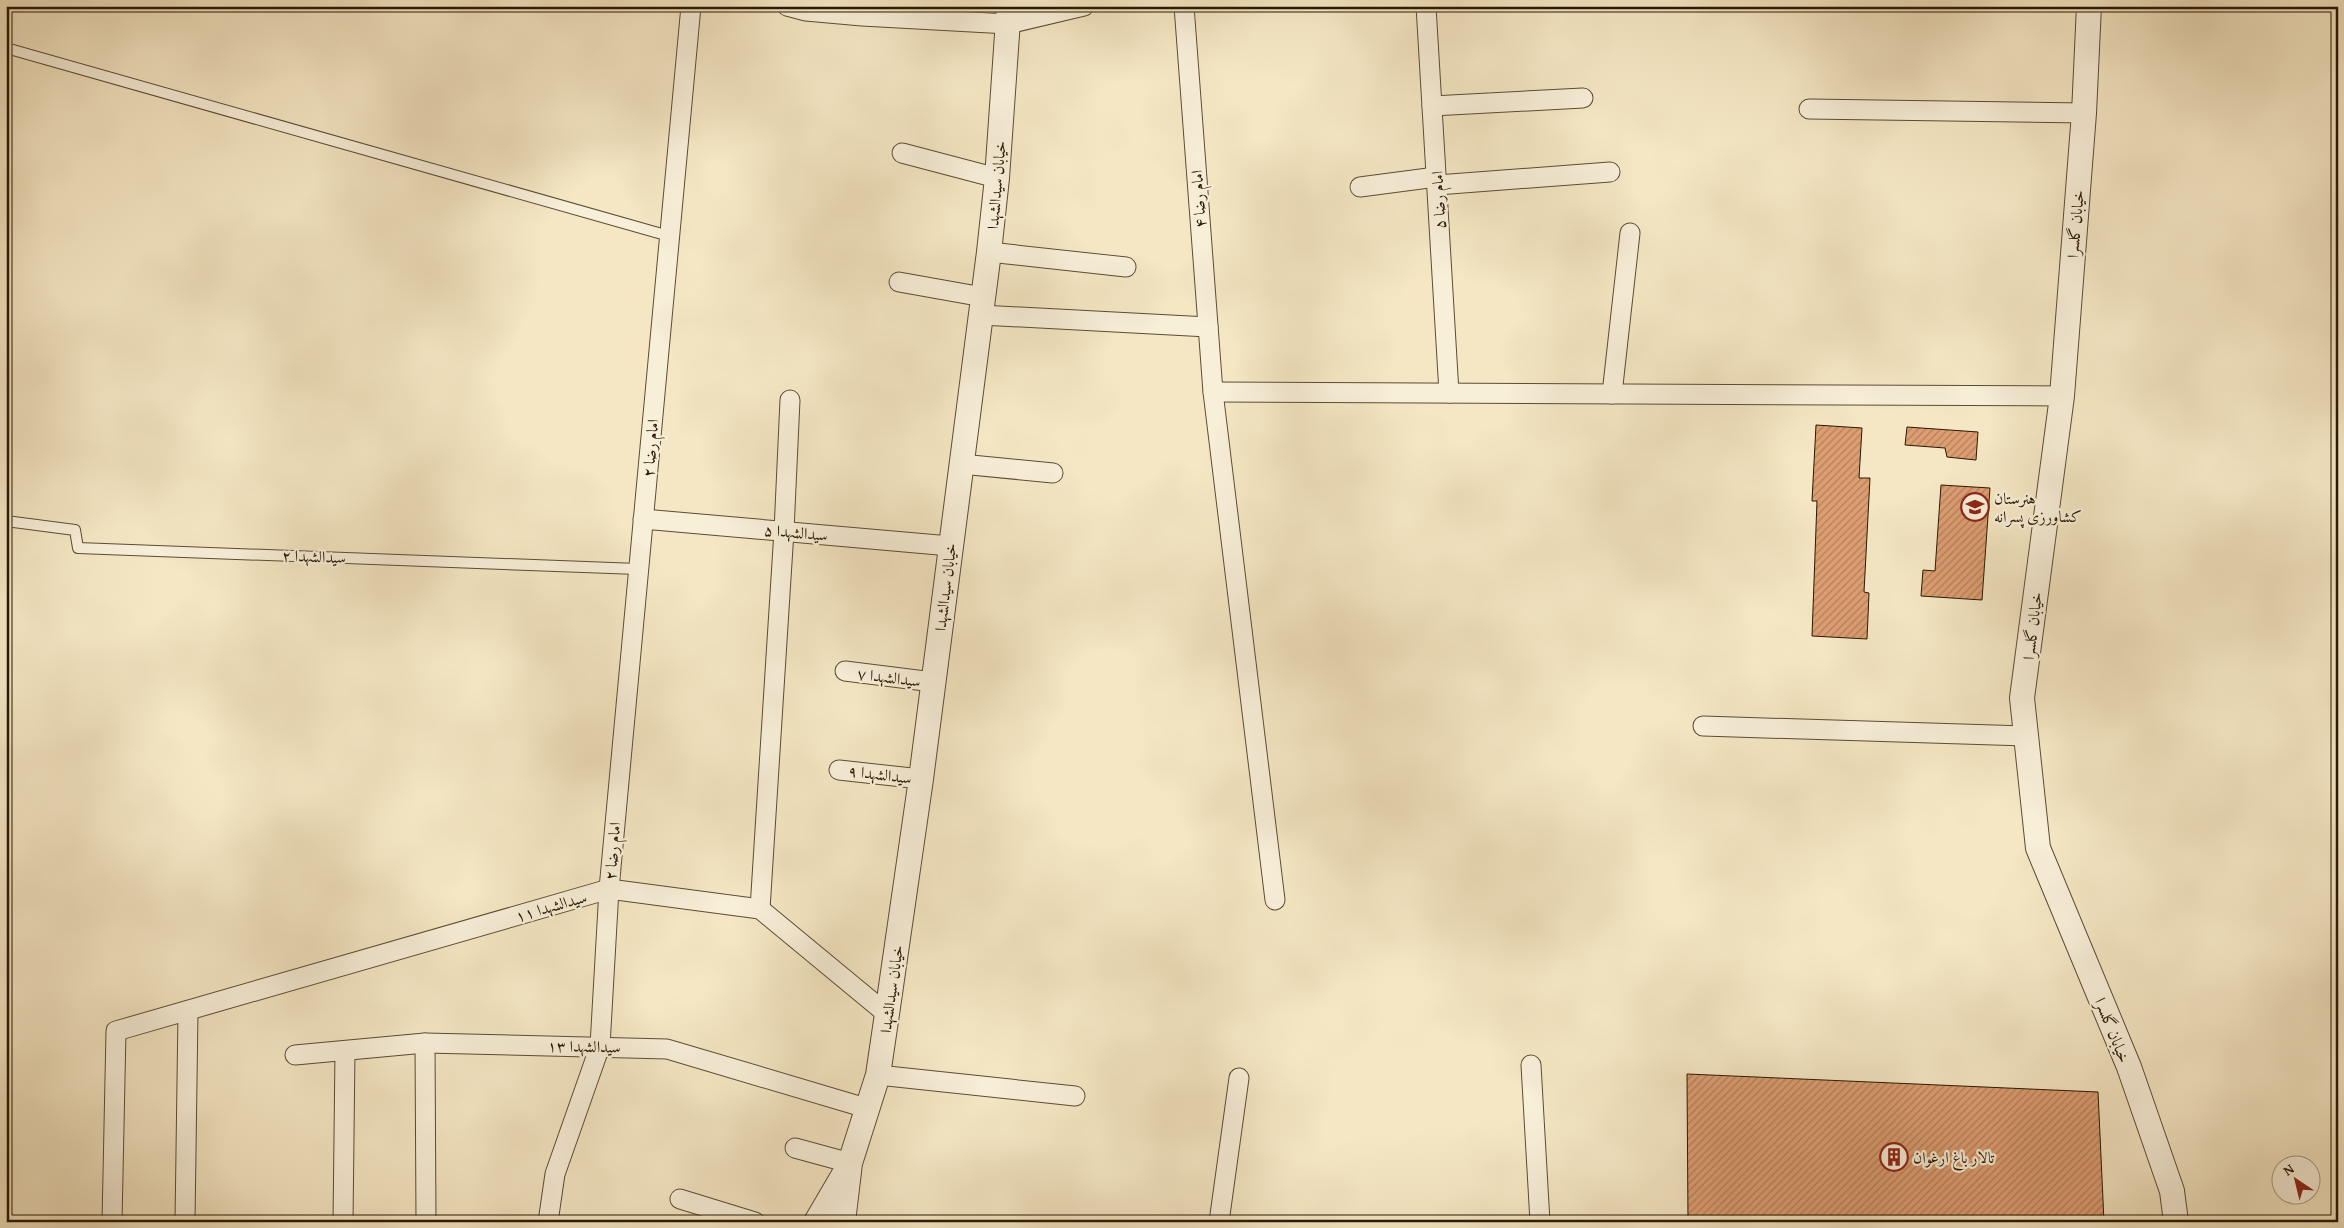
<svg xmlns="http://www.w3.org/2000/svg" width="2344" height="1228" font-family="'Gentium Book Plus',Amiri,serif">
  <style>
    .building { fill: url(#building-hatch); stroke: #291803 }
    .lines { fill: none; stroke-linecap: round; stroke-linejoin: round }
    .service-casing { stroke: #5c4c33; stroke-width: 12 }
    .minor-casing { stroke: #5c4c33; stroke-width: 21 }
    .tertiary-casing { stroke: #5c4c33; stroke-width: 26 }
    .service { stroke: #f8efd9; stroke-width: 10 }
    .minor { stroke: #f8efd9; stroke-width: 19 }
    .tertiary { stroke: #f8efd9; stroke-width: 24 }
    .labels { text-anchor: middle; stroke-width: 4.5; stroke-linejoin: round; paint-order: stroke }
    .street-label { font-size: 16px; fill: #291803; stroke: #f8efd9 }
    .poi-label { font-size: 16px; fill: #291803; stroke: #f8efd9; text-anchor: start }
  </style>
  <defs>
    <pattern id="building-hatch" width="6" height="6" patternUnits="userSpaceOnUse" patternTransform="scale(1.25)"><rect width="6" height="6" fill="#dd9e72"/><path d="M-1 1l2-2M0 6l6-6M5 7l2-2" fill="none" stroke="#b3805b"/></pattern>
  </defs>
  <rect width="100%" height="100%" fill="#f5e7c4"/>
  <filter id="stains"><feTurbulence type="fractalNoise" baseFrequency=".004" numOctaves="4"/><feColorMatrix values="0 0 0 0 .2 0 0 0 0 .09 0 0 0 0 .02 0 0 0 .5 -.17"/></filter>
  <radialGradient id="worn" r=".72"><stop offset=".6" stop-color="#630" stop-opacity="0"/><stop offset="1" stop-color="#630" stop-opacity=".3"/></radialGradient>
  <!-- building -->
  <g class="building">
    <path d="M1816,425L1862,428L1859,478H1870L1864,592L1869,593L1867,639L1812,636L1817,501H1812Z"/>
    <path d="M1907,427L1978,432L1976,460L1947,457L1945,448L1905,445Z"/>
    <path d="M1941,485L1990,488L1982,600L1921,596L1923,570L1935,571Z"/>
    <path d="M1687,1074L2098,1092L2104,1222H1688Z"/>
  </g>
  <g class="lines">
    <defs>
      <g id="service">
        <path d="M6,48L669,236"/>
        <path d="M6,521L75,530L78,548L638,569"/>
      </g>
      <g id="minor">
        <path d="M787,6L806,11L862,16L1008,24L1084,6"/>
        <path d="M1184,6L1213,392L1275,900"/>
        <path d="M1426,6L1449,393"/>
        <path d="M1432,106L1583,98"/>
        <path d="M1809,109L2084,113"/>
        <path d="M902,153L997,178"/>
        <path d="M1437,185L1610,172"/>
        <path d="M1360,187L1436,177"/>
        <path d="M989,252L1126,267"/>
        <path d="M899,282L983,297"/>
        <path d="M981,315L1208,327"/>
        <path d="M1213,392L2062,396"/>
        <path d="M1612,394L1630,233"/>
        <path d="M961,464L1053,473"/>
        <path d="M643,519L950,546"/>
        <path d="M845,671L933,682"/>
        <path d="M1703,726L2026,736"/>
        <path d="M839,770L921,779"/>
        <path d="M760,909L784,531L790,400"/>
        <path d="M425,1043L426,1222"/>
        <path d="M295,1055L425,1043L667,1049L866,1108"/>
        <path d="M1531,1065L1540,1222"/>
        <path d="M878,1075L1075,1096"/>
        <path d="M795,1148L850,1163"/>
        <path d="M680,1199L755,1222"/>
        <path d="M112,1222L116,1031L609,889L760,909L887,1014"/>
        <path d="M185,1222L188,1012"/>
        <path d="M343,1222L345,1051"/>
        <path d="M548,1222L555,1174L600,1046L609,889L691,6"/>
        <path d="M1219,1222L1239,1078"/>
      </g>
      <g id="tertiary">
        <path d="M2089,6L2084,113L2062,396L2022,698L2038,848L2129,1067L2172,1191L2176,1222"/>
        <path d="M816,1222L847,1169"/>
        <path d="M843,1222L850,1163L878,1075L887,1014L921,779L989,252L997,178L1009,6"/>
      </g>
    </defs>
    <!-- service casing -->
    <use href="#service" class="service-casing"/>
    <!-- minor casing -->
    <use href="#minor" class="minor-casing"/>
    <!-- tertiary casing -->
    <use href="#tertiary" class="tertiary-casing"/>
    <!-- service -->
    <use href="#service" class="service"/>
    <!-- minor -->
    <use href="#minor" class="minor"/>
    <!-- tertiary -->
    <use href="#tertiary" class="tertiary"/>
  </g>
  <!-- icons -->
  <defs>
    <symbol id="school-ring" viewBox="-11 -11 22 22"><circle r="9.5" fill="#f8efd9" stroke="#8f2418" stroke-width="1.5"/><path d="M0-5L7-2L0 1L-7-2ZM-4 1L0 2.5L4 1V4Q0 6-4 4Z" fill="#8f2418"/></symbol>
    <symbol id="building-ring" viewBox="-11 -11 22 22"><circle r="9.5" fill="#f8efd9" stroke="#8f2418" stroke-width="1.5"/><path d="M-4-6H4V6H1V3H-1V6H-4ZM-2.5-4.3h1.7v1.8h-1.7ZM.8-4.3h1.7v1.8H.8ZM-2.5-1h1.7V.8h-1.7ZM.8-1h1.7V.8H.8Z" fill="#8f2418"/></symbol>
  </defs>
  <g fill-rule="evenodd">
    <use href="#school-ring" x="1959" y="491" width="32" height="32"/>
    <use href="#building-ring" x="1878" y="1141" width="32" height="32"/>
  </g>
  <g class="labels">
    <!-- street labels -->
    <g class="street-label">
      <text transform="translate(996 185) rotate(-85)" y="6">خیابان سیدالشهدا</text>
      <text transform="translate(1198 199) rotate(-94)" y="6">امام رضا ۴</text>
      <text transform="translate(1438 200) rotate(-93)" y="6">امام رضا ۵</text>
      <text transform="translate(2075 224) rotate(-85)" y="6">خیابان گلسرا</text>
      <text transform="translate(650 448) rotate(-85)" y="6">امام رضا ۲</text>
      <text transform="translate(796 532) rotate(5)" y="6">سیدالشهدا ۵</text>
      <text transform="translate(314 556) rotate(2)" y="6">سیدالشهدا ۲</text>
      <text transform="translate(945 587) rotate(-83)" y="6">خیابان سیدالشهدا</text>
      <text transform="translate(2032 626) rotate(-83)" y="6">خیابان گلسرا</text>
      <text transform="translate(889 677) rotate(7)" y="6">سیدالشهدا ۷</text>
      <text transform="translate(880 774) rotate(7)" y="6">سیدالشهدا ۹</text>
      <text transform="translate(612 851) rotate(-85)" y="6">امام رضا ۲</text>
      <text transform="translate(551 906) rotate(-16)" y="6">سیدالشهدا ۱۱</text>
      <text transform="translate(891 989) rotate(-82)" y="6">خیابان سیدالشهدا</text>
      <text transform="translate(2113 1030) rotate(68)" y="6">خیابان گلسرا</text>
      <text transform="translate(584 1046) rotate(1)" y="6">سیدالشهدا ۱۳</text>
    </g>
    <!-- poi labels -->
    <g class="poi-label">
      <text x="1994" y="504">هنرستان<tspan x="1994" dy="18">کشاورزی پسرانه</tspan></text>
      <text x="1913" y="1163">تالار باغ ارغوان</text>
    </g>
  </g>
  <!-- margin -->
  <rect width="2344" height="1228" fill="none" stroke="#f5e7c4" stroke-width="25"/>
  <rect x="8" y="8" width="2329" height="1213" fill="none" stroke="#291803" stroke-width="2.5"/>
  <rect x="12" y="12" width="2319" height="1203" fill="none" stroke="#291803"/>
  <!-- north arrow -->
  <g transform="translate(2296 1180) rotate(325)"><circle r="24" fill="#f8efd9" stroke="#a59983"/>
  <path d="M0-4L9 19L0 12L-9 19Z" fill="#8f2418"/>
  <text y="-8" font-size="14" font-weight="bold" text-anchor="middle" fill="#291803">N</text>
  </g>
  <rect width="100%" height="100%" filter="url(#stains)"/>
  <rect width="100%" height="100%" fill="url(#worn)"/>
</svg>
